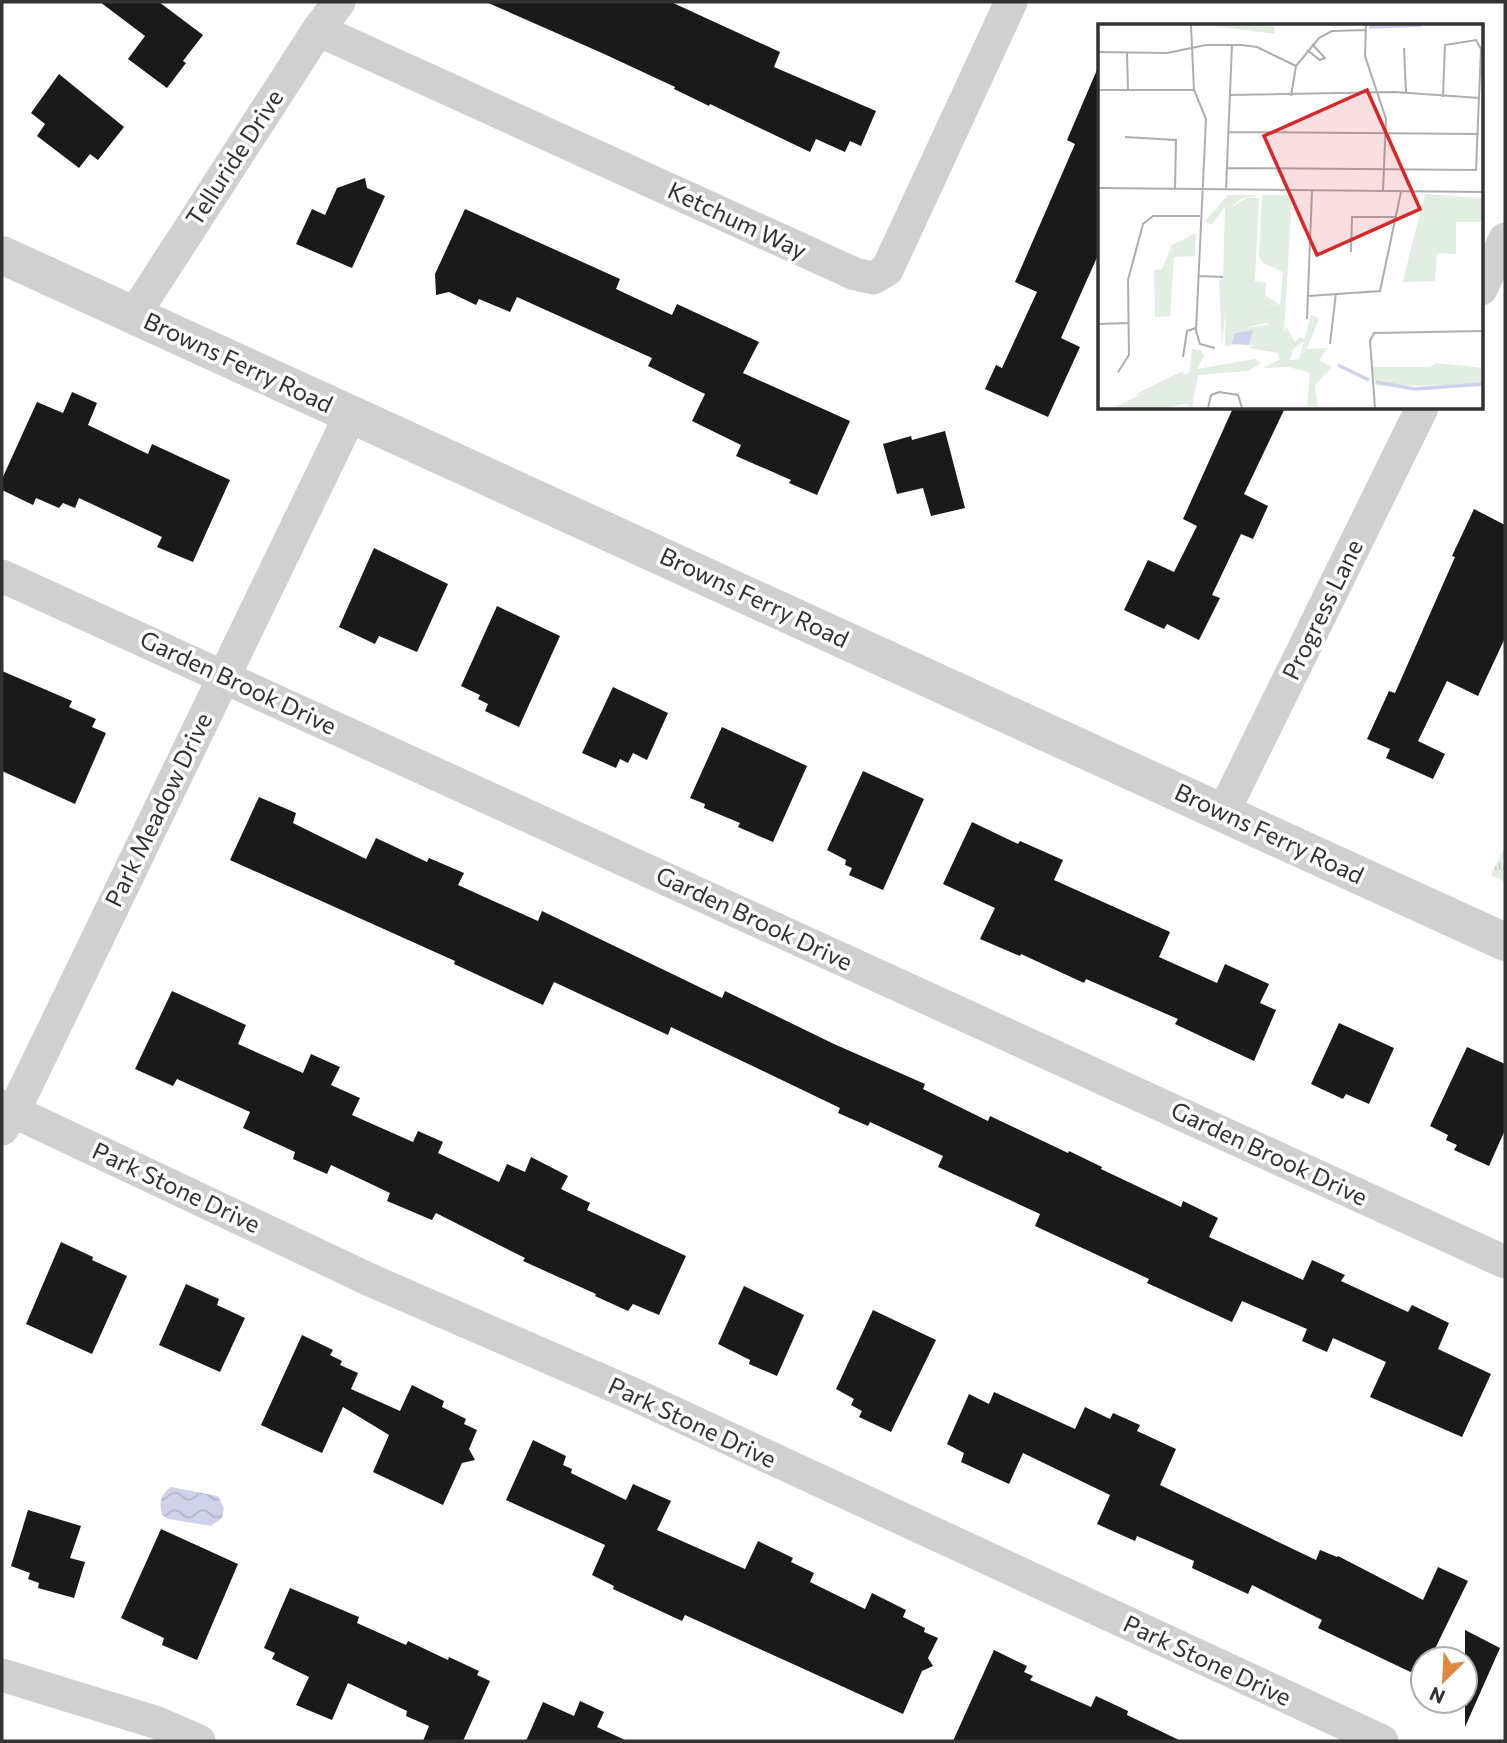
<svg xmlns="http://www.w3.org/2000/svg" width="1507" height="1743" font-family="Commissioner,sans-serif">
  <style>
    .grass { fill: url(#grass-tufts) }
    .water { fill: url(#water-waves) }
    .building { fill: #1a1a1a }
    .lines { fill: none; stroke-linecap: round; stroke-linejoin: round }
    .minor { stroke: #d0d0d0; stroke-width: 33 }
    .tertiary { stroke: #d0d0d0; stroke-width: 38 }
    .labels { text-anchor: middle; stroke-width: 7; stroke-linejoin: round; paint-order: stroke }
    .street-label { font-size: 24px; fill: #333; stroke: #fff }
    .inset-river { fill: none; stroke: #d0d2ec; stroke-width: 3.5 }
    .inset-road { fill: none; stroke: #adadad; stroke-width: 2 }
    .view { fill: #d62828; fill-opacity: 0.15; stroke: #d62828; stroke-width: 3.5 }
    .inset-edge { fill: none; stroke: #333; stroke-width: 3.5 }
  </style>
  <defs>
    <pattern id="grass-tufts" width="24" height="20" patternUnits="userSpaceOnUse" patternTransform="scale(1.75)"><rect width="24" height="20" fill="#e2eee2"/><path d="M3 7l-1-3M5 7V3M7 7l1-3M15 17l-1-3M17 17v-4M19 17l1-3" fill="none" stroke="#c2cdc2"/></pattern>
    <pattern id="water-waves" width="16" height="10" patternUnits="userSpaceOnUse" patternTransform="scale(1.75)"><rect width="16" height="10" fill="#d0d2ec"/><path d="M0 5q4-4 8 0t8 0" fill="none" stroke="#b3b5cb"/></pattern>
  </defs>
  <rect width="100%" height="100%" fill="#fff"/>
  <!-- grass -->
  <path class="grass" d="M1505,846V882L1491,875Z"/>
  <!-- water -->
  <path class="water" d="M171,1487L218,1496L224,1508L222,1518L211,1526L168,1519L162,1515C159,1502 160,1495 171,1487Z"/>
  <!-- building -->
  <g class="building">
    <path d="M100,2H159L203,35L183,61L186,63L167,88L128,59L145,36Z"/>
    <path d="M486,2H671L780,52L774,67L876,111L861,146L850,141L845,152L816,139L810,152L710,104L709,106L674,89L675,87L602,53Z"/>
    <path d="M1099,65V253L1061,338L1080,347L1048,417L985,389L996,365L1002,368L1037,292L1015,282L1075,144L1067,140Z"/>
    <path d="M59,74L124,127L98,160L90,154L79,168L37,136L45,124L31,113Z"/>
    <path d="M365,178L367,188L385,196L352,268L296,244L312,209L325,215L337,188Z"/>
    <path d="M465,209L620,279L616,289L672,315L677,304L759,342L743,373L850,421L817,495L789,483L791,480L736,456L741,445L692,421L705,394L648,366L652,358L517,297L510,312L479,299L476,305L449,292L436,295L435,274Z"/>
    <path d="M72,392L97,403L88,425L148,454L152,444L230,480L193,562L157,547L162,537L79,498L75,508L63,503L59,508L36,498L33,505L2,490V479L37,402L63,413Z"/>
    <path d="M1233,408H1285L1244,494L1268,506L1253,539L1241,534L1212,595L1220,598L1199,640L1167,624L1164,629L1124,610L1148,560L1174,572L1197,526L1183,519Z"/>
    <path d="M945,431L965,508L931,516L923,488L897,494L883,444L911,436L912,440Z"/>
    <path d="M1474,509L1505,525V638L1478,696L1447,681L1418,741L1445,754L1433,779L1386,758L1390,749L1367,739L1389,691L1395,693L1455,557L1452,556Z"/>
    <path d="M374,548L448,584L417,652L379,636L375,644L339,627Z"/>
    <path d="M497,606L560,636L519,727L485,711L488,704L478,699L480,695L461,686Z"/>
    <path d="M2,671L72,701L69,707L96,719L92,727L106,733L75,804L2,771Z"/>
    <path d="M613,687L668,713L647,760L633,753L628,763L620,759L616,768L582,753Z"/>
    <path d="M722,727L807,766L773,842L738,827L740,823L704,808L705,804L690,798Z"/>
    <path d="M863,771L924,799L883,890L849,875L852,868L845,865L846,860L827,850Z"/>
    <path d="M259,797L296,813L293,823L366,859L376,838L427,862L429,858L464,873L458,885L538,921L542,911L722,998L725,991L834,1044L925,1084L923,1089L988,1121L990,1116L1068,1153L1069,1151L1102,1167L1101,1169L1181,1207L1183,1201L1218,1218L1209,1237L1303,1280L1312,1260L1345,1275L1341,1281L1408,1312L1412,1305L1449,1323L1438,1349L1491,1374L1462,1437L1370,1397L1386,1362L1333,1338L1327,1352L1302,1341L1307,1329L1242,1301L1232,1322L1147,1283L1149,1279L1035,1226L1040,1214L938,1167L943,1156L870,1122L868,1126L838,1113L840,1108L671,1027L668,1035L554,982L543,1005L454,964L455,961L230,860Z"/>
    <path d="M972,822L1018,844L1020,841L1063,860L1054,880L1170,932L1159,957L1217,983L1225,964L1269,984L1260,1003L1276,1010L1254,1061L1175,1024L1178,1019L1086,979L1084,983L1021,954L1020,956L980,939L995,908L943,884Z"/>
    <path d="M172,991L246,1025L238,1044L303,1073L311,1054L340,1067L331,1085L360,1098L352,1115L413,1142L418,1131L443,1142L438,1153L499,1182L507,1164L525,1172L531,1157L568,1176L561,1189L590,1203L587,1210L686,1256L659,1315L633,1304L628,1311L595,1296L596,1294L523,1261L525,1258L436,1213L432,1220L387,1201L390,1193L331,1165L327,1174L293,1159L295,1152L243,1128L250,1112L177,1079L173,1086L135,1069Z"/>
    <path d="M1339,1023L1394,1048L1369,1104L1346,1094L1343,1099L1311,1084Z"/>
    <path d="M1467,1047L1505,1064V1130L1489,1166L1454,1150L1457,1145L1446,1140L1448,1135L1430,1126Z"/>
    <path d="M61,1242L93,1257L92,1260L127,1276L92,1354L26,1324Z"/>
    <path d="M186,1284L219,1299L217,1305L245,1318L220,1372L159,1345Z"/>
    <path d="M744,1286L804,1315L777,1376L749,1364L750,1360L718,1344Z"/>
    <path d="M873,1310L936,1340L891,1432L859,1417L862,1411L851,1405L854,1399L836,1389Z"/>
    <path d="M302,1335L333,1350L330,1355L342,1361L340,1365L358,1373L351,1389L400,1411L412,1385L444,1401L442,1407L466,1419L464,1424L477,1430L469,1449L475,1460L462,1463L443,1505L373,1472L389,1435L343,1407L322,1453L261,1425Z"/>
    <path d="M994,1392L1075,1429L1085,1407L1110,1419L1113,1413L1140,1425L1137,1431L1176,1449L1160,1485L1316,1560L1320,1550L1337,1557L1338,1556L1423,1600L1438,1567L1468,1581L1430,1659H1423L1421,1677L1318,1628L1322,1620L1252,1585L1248,1594L1192,1568L1194,1561L1137,1536L1135,1541L1097,1524L1110,1495L1023,1453L1009,1484L961,1462L964,1453L947,1444L969,1394L989,1404Z"/>
    <path d="M533,1440L566,1456L563,1465L572,1469L571,1473L626,1500L633,1484L671,1501L657,1530L745,1569L758,1541L793,1558L791,1562L814,1573L810,1582L865,1609L872,1593L906,1610L903,1617L925,1628L924,1632L938,1638L928,1658L933,1666L922,1671L903,1714L685,1615L682,1621L613,1589L614,1586L592,1575L605,1545L506,1500Z"/>
    <path d="M28,1510L81,1526L70,1558L85,1562L74,1598L38,1588L39,1583L28,1579L30,1573L11,1566Z"/>
    <path d="M161,1529L238,1564L197,1660L162,1645L164,1638L121,1618Z"/>
    <path d="M290,1588L359,1617L357,1623L406,1645L408,1641L448,1660L449,1657L479,1671L477,1675L490,1681L463,1741H423L429,1726L406,1716L407,1711L348,1683L332,1720L296,1705L309,1677L272,1659L275,1653L264,1648Z"/>
    <path d="M1465,1630L1500,1648L1465,1727Z"/>
    <path d="M994,1650L1027,1666L1024,1672L1033,1676L1030,1680L1091,1707L1096,1696L1128,1711L1127,1715L1181,1741H953Z"/>
    <path d="M580,1701L604,1712L597,1727L627,1741H526L543,1702L574,1716Z"/>
  </g>
  <g class="lines">
    <!-- minor -->
    <g class="minor">
      <path d="M318,30L855,274L873,278L887,270L1011,2"/>
      <path d="M1481,289L1505,239"/>
      <path d="M134,315L318,30L339,2"/>
      <path d="M2,576L1505,1262"/>
      <path d="M1223,813L1422,408"/>
      <path d="M2,1106L368,1279L635,1395L1382,1741"/>
      <path d="M2,1129L14,1111L351,414"/>
      <path d="M2,1675L158,1723L199,1741"/>
    </g>
    <!-- tertiary -->
    <path class="tertiary" d="M2,255L1505,942"/>
  </g>
  <g class="labels">
    <!-- street labels -->
    <g class="street-label">
      <text transform="translate(235 158) rotate(-57)" y="8">Telluride Drive</text>
      <text transform="translate(737 221) rotate(25)" y="8">Ketchum Way</text>
      <text transform="translate(238 363) rotate(25)" y="8">Browns Ferry Road</text>
      <text transform="translate(754 598) rotate(25)" y="8">Browns Ferry Road</text>
      <text transform="translate(1323 610) rotate(-64)" y="8">Progress Lane</text>
      <text transform="translate(238 683) rotate(25)" y="8">Garden Brook Drive</text>
      <text transform="translate(159 810) rotate(-64)" y="8">Park Meadow Drive</text>
      <text transform="translate(1269 834) rotate(25)" y="8">Browns Ferry Road</text>
      <text transform="translate(754 919) rotate(25)" y="8">Garden Brook Drive</text>
      <text transform="translate(1269 1154) rotate(25)" y="8">Garden Brook Drive</text>
      <text transform="translate(176 1188) rotate(25)" y="8">Park Stone Drive</text>
      <text transform="translate(692 1423) rotate(25)" y="8">Park Stone Drive</text>
      <text transform="translate(1207 1661) rotate(25)" y="8">Park Stone Drive</text>
    </g>
  </g>
  <!-- overview -->
  <g transform="translate(1098 24)">
    <rect width="385" height="385" fill="#fff"/>
    <path d="M164,171H194L186,310L182,322L151,321L154,306L137,309L133,320L138,321L127,322L130,185L149,174H161L155,294L146,304L171,301L161,293L160,280L182,281L185,248L165,239L161,232ZM330,173L385,174V198H358V230L339,229L337,257L305,258L312,228L322,230L319,222ZM92,348L89,370L65,384H14Z" fill="#e2eee2"/>
    <path d="M176,1L177,10L115,2V1ZM327,170L385,174L330,173L319,222L327,229L322,230L312,228ZM130,171H161L143,175L130,185L131,255L124,322L121,255L125,254L127,183L113,201L107,197ZM98,209L97,232L76,233L72,292L57,293L56,246L64,245L74,221ZM155,257L168,259L167,271L182,281L160,280L161,292L175,297L146,304L144,300L155,294ZM188,302L197,318L202,313L208,316L195,325L192,336L217,334L234,343L217,361L220,384L209,381L212,349L191,343L165,344L181,336L180,329L151,324L155,321L182,322L181,311L186,310ZM94,325L103,326L106,332L99,345L157,335L163,339L150,347L100,351L94,384L88,380L64,384L89,370ZM85,347L86,353L38,372L40,369Z" fill="#e2eee2"/>
    <path d="M213,291L221,294L209,325L229,324L218,340L200,339ZM339,339L385,344V361L278,362L274,343H331Z" fill="#e2eee2"/>
    <path d="M155,306L151,321L133,320L137,309Z" fill="#d0d2ec"/>
    <path class="inset-river" d="M271,3L324,1M240,341L271,356M278,358L316,365L385,360"/>
    <path class="inset-road" d="M93,1L96,66L108,95L98,307L102,320L117,324M268,1L267,32L288,95L285,167M306,24L308,68M209,26L222,36L227,34L214,20M0,28L69,29L108,21H143L159,23L198,42M29,29L30,66M0,66H96M132,71L296,68L382,74M193,72L198,42L221,14L234,7L267,6M130,108L381,110M27,113L78,116L77,165M129,144L378,146L383,25L378,16L347,21L345,73M0,164L385,168M128,166L134,21M253,228L254,193H299M101,252L125,253M211,272L282,267L303,168M209,295L214,167M0,300L30,299M232,320L238,269M85,333L89,307L98,304M20,348L31,331L30,256L45,200L55,192H102M110,384L113,371L121,368L140,371L144,384M277,384L272,317L276,309L385,307"/>
    <path class="view" d="M269,66L322,185L219,231L166,112Z"/>
    <rect width="385" height="385" class="inset-edge"/>
  </g>
  <!-- border -->
  <rect width="1507" height="1743" fill="none" stroke="#333333" stroke-width="7"/>
  <!-- north arrow -->
  <g transform="translate(1444 1680) rotate(204)"><circle r="33" fill="#ffffff" stroke="#adadad" stroke-width="2"/>
  <path d="M0-5L12 26L0 18L-12 26Z" fill="#de8840"/>
  <text y="-10" font-size="19" font-weight="bold" text-anchor="middle" fill="#333333">N</text>
  </g>
</svg>
